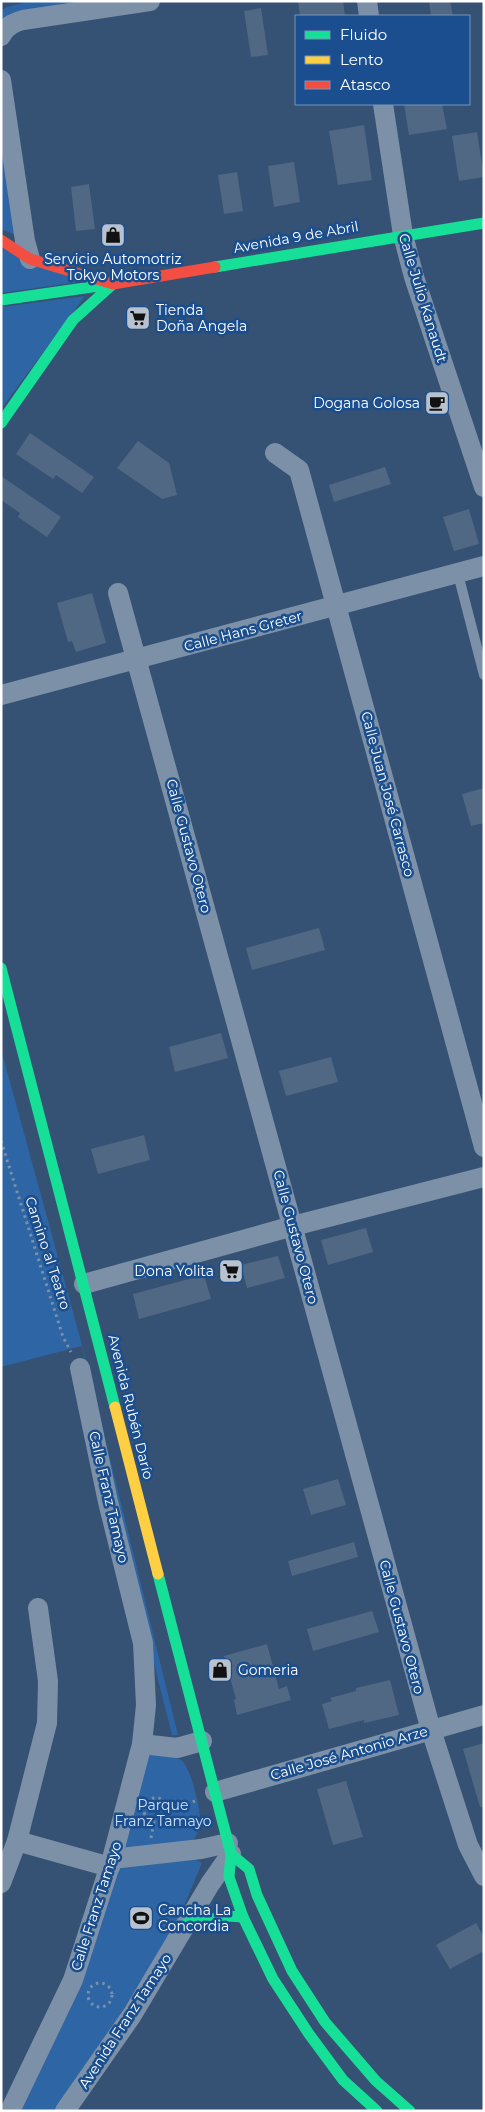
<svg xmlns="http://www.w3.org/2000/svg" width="485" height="2112" font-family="Montserrat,sans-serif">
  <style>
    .green { fill: #2e65a4 }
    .building { fill: #516884 }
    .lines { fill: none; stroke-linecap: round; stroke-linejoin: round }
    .path { stroke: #7c91a7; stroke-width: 3; stroke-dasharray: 2.5 4; stroke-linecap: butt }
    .lane { stroke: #7c91a7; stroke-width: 10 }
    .street { stroke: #7c91a7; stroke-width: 20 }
    .fast { stroke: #16e098; stroke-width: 11 }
    .slow { stroke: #ffcf43; stroke-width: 11 }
    .jam { stroke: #f24e42; stroke-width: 11 }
    .labels { text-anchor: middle; stroke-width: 5; stroke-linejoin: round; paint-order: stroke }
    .street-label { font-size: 14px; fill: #fff; stroke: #1a4e8e }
    .poi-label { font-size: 14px; fill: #fff; stroke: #1a4e8e; text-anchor: start }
    .park-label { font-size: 14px; fill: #cde2fa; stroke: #1a4e8e }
  </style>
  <rect width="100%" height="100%" fill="#355173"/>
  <!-- green -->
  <g class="green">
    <path d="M30,1H97L1,22V11L7,7Z"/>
    <path d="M1,131L18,236L1,229Z"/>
    <path d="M1,248L85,281L1,293Z"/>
    <path d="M85,296L1,409V307Z"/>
    <path d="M1,1049L82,1345L178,1735H172C139,1606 109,1476 82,1346L1,1367Z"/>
    <path d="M146,1753C157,1754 171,1754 181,1760C191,1766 202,1814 200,1826C199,1832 195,1838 191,1843L122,1849Z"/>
    <path d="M192,1858L202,1863L174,1930L58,2111H20L106,1894L120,1867Z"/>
  </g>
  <!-- building -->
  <g class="building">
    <path d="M298,1H343L345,16H300Z"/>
    <path d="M429,1H450L453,16H431Z"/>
    <path d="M261,8L268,55L251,57L244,11Z"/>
    <path d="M404,104H442L447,129L409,135Z"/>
    <path d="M364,125L372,180L338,185L329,131Z"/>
    <path d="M477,132L484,177L459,181L452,136Z"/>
    <path d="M294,162L300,202L274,207L268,166Z"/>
    <path d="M237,172L243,211L224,214L218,175Z"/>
    <path d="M89,184L95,229L76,231L71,187Z"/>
    <path d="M30,433L94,477L82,493L56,475L53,479L16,454Z"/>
    <path d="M138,441L169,463L177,495L162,499L117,468Z"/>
    <path d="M385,467L391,484L334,502L329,485Z"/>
    <path d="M1,476L61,517L47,537L18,517L20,513L1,500Z"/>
    <path d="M469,509L479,544L454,551L443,517Z"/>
    <path d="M92,593L106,643L76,652L72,641L68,642L57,603Z"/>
    <path d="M484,788V823L471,826L462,794Z"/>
    <path d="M319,928L325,950L252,970L246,948Z"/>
    <path d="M221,1033L228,1058L175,1072L169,1047Z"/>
    <path d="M331,1057L338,1082L286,1096L279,1071Z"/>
    <path d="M144,1135L150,1160L98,1174L91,1149Z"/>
    <path d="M366,1228L373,1252L328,1265L321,1240Z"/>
    <path d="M278,1256L285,1278L247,1288L241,1265Z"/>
    <path d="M204,1275L211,1299L139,1319L133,1294Z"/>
    <path d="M338,1479L346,1505L311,1515L303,1489Z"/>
    <path d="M354,1542L358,1557L292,1576L288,1561Z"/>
    <path d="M372,1611L379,1632L313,1651L307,1629Z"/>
    <path d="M267,1644L279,1689L287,1686L291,1700L237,1715L234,1700L236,1699L224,1656Z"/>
    <path d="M390,1680L399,1715L364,1723V1720L329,1729L322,1704L332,1701L330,1698L356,1691V1688Z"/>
    <path d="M484,1743V1807H480L463,1749Z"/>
    <path d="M346,1781L363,1837L333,1845L317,1789Z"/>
    <path d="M476,1923L484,1937V1951L450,1969L436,1945Z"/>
  </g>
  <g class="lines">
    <!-- path -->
    <g class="path">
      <path d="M1,1141L63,1337L71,1352"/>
      <circle cx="156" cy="1810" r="12"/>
      <path d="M167,1806L196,1801"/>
      <path d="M151,1838L154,1821"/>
      <circle cx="100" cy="1995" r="12"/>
    </g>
    <!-- lane -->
    <path class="lane" d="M458,574L484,675"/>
    <!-- street -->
    <g class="street">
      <path d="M367,1L369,16"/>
      <path d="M1,36C6,26 13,23 23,20L150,1"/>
      <path d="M1,80L25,241L30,259"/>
      <path d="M383,104L403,235L414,277L484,487"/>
      <path d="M275,453L299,470L484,1147"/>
      <path d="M118,593L431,1730L468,1845L484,1876"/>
      <path d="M1,695L484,566"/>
      <path d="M84,1284L293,1226L484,1177"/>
      <path d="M142,1744L177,1748L202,1741"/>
      <path d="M215,1792L484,1715"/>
      <path d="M17,1841L110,1867"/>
      <path d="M112,1859L201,1849L228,1843"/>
      <path d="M1,1883L17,1841L47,1723L48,1681L38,1608"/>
      <path d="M10,2111L73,1980L112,1859L142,1744L146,1705L143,1643L108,1502L80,1368"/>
      <path d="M65,2111L132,2015L210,1884L231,1854"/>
    </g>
    <!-- fast -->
    <g class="fast">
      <path d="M215,267L484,223"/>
      <path d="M1,300L113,284"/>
      <path d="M1,423L73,320L113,284"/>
      <path d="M1,968L115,1407"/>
      <path d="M158,1574L231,1854L229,1877L243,1917L273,1979L309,2034L343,2080L377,2111"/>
      <path d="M231,1854L249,1869L257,1895L292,1971L325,2022L376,2081L410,2111"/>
      <path d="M186,1924L228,1916L243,1917"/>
    </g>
    <!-- slow -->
    <path class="slow" d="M115,1407L158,1574"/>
    <!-- jam -->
    <path class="jam" d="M1,240L30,259L113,284L215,267"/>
  </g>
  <!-- icons -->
  <defs>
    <symbol id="shop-square" viewBox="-11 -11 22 22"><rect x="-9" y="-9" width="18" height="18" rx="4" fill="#b8c2ce" stroke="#1a4e8e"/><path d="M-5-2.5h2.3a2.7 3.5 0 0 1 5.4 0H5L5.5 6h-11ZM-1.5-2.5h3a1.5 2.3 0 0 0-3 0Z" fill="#111"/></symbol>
    <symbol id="supermarket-square" viewBox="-11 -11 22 22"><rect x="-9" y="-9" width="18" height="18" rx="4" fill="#b8c2ce" stroke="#1a4e8e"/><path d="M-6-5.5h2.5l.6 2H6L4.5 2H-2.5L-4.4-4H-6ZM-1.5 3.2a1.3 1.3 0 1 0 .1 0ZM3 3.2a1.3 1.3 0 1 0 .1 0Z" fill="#111"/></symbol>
    <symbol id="cafe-square" viewBox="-11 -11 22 22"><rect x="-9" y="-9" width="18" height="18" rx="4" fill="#b8c2ce" stroke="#1a4e8e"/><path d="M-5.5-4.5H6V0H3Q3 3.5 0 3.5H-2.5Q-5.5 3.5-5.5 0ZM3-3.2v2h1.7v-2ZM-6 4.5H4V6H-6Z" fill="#111"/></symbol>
    <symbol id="stadium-square" viewBox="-11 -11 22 22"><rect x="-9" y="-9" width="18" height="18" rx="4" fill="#b8c2ce" stroke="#1a4e8e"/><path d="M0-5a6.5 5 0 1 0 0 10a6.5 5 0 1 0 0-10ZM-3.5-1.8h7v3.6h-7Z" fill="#111"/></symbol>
  </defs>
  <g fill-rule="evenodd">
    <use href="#shop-square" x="99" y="221" width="28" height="28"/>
    <use href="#supermarket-square" x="124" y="304" width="28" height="28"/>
    <use href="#cafe-square" x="423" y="389" width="28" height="28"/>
    <use href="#supermarket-square" x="217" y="1257" width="28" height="28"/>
    <use href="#shop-square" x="206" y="1656" width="28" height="28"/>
    <use href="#stadium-square" x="127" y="1904" width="28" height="28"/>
  </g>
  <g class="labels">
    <!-- street labels -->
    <g class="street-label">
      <text transform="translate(296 237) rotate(-10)" y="5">Avenida 9 de Abril</text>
      <text transform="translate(423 298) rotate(73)" y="5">Calle Julio Kanaudt</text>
      <text transform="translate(243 631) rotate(-15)" y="5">Calle Hans Greter</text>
      <text transform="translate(388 794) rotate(75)" y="5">Calle Juan José Carrasco</text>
      <text transform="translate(189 846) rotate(75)" y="5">Calle Gustavo Otero</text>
      <text transform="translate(296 1237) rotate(75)" y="5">Calle Gustavo Otero</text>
      <text transform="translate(48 1253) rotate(72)" y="5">Camino al Teatro</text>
      <text transform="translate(131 1407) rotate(76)" y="5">Avenida Rubén Darío</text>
      <text transform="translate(109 1497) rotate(77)" y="5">Calle Franz Tamayo</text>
      <text transform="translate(402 1627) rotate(75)" y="5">Calle Gustavo Otero</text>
      <text transform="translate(349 1753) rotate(-16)" y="5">Calle José Antonio Arze</text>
      <text transform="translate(96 1906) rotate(-72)" y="5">Calle Franz Tamayo</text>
      <text transform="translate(125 2021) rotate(-57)" y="5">Avenida Franz Tamayo</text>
    </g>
    <!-- poi labels -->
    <g class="poi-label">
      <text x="113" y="264" text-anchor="middle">Servicio Automotriz<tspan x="113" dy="16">Tokyo Motors</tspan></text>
      <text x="156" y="315">Tienda<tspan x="156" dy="16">Doña Angela</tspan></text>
      <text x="420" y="408" text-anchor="end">Dogana Golosa</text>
      <text x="214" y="1276" text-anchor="end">Dona Yolita</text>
      <text x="238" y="1675">Gomeria</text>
      <text x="158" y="1915">Cancha La<tspan x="158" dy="16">Concordia</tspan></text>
    </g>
    <!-- park labels -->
    <g class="park-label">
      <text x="163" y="1810">Parque<tspan x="163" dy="16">Franz Tamayo</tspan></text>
    </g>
  </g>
  <!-- border -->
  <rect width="485" height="2112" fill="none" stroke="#ffffff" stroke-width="5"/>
  <!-- legend -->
  <rect x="295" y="15" width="175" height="90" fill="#1a4e8e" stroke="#7695bb"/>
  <rect x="305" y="31" width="25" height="8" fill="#16e098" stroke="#7695bb"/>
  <text x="340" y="40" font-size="15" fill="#ffffff">Fluido</text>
  <rect x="305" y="56" width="25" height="8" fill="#ffcf43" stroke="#7695bb"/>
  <text x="340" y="65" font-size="15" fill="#ffffff">Lento</text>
  <rect x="305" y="81" width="25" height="8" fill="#f24e42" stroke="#7695bb"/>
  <text x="340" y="90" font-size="15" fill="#ffffff">Atasco</text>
</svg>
